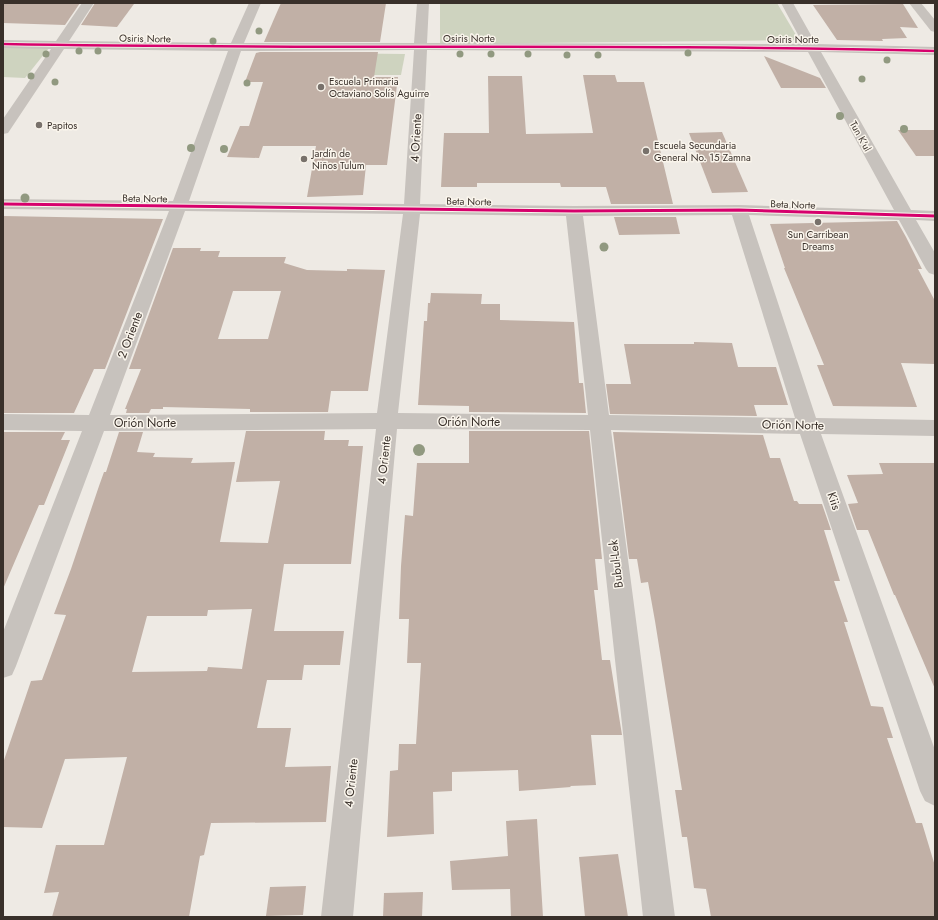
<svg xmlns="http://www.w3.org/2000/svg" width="938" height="920" font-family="Jost,sans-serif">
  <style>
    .green { fill: #ced3bf }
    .building { fill: #c1b0a6; fill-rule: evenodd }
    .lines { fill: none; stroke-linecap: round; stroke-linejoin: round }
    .street { fill: #c7c2bd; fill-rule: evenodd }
    .cycleway-far1-casing { stroke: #faf5ec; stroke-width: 4 }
    .cycleway-casing { stroke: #faf5ec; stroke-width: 5 }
    .cycleway-far1 { stroke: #d6006c; stroke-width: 2.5 }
    .cycleway { stroke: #d6006c; stroke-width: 3 }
    .tree { fill: #919980 }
    .poi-dot { fill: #78716b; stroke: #faf5ec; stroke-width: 1.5 }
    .labels { text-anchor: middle; stroke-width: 3; stroke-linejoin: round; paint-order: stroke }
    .far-street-label { font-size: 10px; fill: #39302a; stroke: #faf5ec }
    .far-poi-label { font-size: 10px; fill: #39302a; stroke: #faf5ec; text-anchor: start }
    .street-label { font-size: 12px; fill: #39302a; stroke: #faf5ec }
  </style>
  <rect width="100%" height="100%" fill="#eeeae4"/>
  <!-- green -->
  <g class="green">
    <path d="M440,3H777L799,40L440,44Z"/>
    <path d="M3,48H49L25,78L3,77Z"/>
    <path d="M318,53L405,54L401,75H312Z"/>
  </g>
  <!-- building -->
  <g class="building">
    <path d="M3,3H80L65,25L3,23Z"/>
    <path d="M95,3L134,4L117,27L81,25Z"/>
    <path d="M281,3H386L380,42H264Z"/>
    <path d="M903,4L918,28L900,27L907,38L882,39L883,41L837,40L813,5Z"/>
    <path d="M260,52H378L374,77H398L387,165H366L363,195L307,197L316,146H263L259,158L227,157L240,126H249L263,82H245L256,53Z"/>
    <path d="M764,56L820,78L826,88H781Z"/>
    <path d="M583,75H615L617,82H644L673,204H611L606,187H561L560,183H477V187H441L444,133H489L488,76H522L526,134L593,133Z"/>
    <path d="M898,130H935V156H916Z"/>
    <path d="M722,132L748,192L712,193L689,133Z"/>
    <path d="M3,216L163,219L105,369H94L74,413H3Z"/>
    <path d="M614,217H676L680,234L619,235Z"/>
    <path d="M897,221L906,237L922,269H918L935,301V364L901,363L917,407L833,406L817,365H824L784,268H785L770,224Z"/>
    <path d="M173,248H201L200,251H220L218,257H286L284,263L307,270L347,271V269L385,270L368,391H331L328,412H250V409L163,407V409H151L149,413H126L127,409H125L141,369H129ZM233,291H281L268,339H218Z"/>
    <path d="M431,293L482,294L481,304H500V320L574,322L579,383H583L586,413L469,412V406L418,405L424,321H427L428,303H430Z"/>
    <path d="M694,342L732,343L738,367H776L788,405H754L757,416L610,414L606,384H631L624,344H694Z"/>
    <path d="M246,431H325L324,440H349L348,446H363L351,564H284L274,631H344L340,665H304L302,680H267L257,728H291L285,767L331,766L326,822L211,823L204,855L200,856L189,917H52L59,892L44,893L56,845H104L127,757L65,759L42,828L3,827V763L31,681L42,680L66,615L54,614L71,569L99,486L104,472H106L119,432H143L137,452L155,453L153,457L193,458L191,463L235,462L220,542L268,543L280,481L236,482ZM252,609L242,669L208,667L207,671L132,672L147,616H207L208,610Z"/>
    <path d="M469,431H589L602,559H595L598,590H594L602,660H610L622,735H591L596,785L570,786L571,787L519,791L518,770L452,772V791L433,792L434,834L387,837L390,771L398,770L399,744H416L421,663H407L409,619H399L401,566L405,515L413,516L417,463H469Z"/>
    <path d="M3,432H65L61,440H70L44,505H39L3,589Z"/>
    <path d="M613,432L763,435L770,458H780L794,501H797L799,504H822L831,530H824L840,581H834L848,622H844L871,706L883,707L893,738H887L916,823H922L935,866V917H711L706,889L694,888L687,837H682L675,790H682L655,621L648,582L641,583L637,559H629Z"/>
    <path d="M879,463H935V689L895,595H894L868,530H857L848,504L858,503L847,475L883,474Z"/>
    <path d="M537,819L543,917H511L510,889L452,890L450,861L508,856L506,821Z"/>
    <path d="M618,854L628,917H585L579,857Z"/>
    <path d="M306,886L303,915L266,916L270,887Z"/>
    <path d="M423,892L422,917H383L384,893Z"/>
  </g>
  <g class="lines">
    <!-- street -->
    <g class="street">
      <path d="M82,3H94L69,41L231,43L249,3H261L244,43H414L417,3H429L427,43L803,44L781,3H793L816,44L935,47V55L821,52L911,210L935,211V221L916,220L935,253V275L929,273L926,269L899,220L749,215L816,418L935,420V436L821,434L935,750V806L925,801L920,791L800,434L611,430L675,917H643L590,430L397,429L353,917H321L376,429L104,431L16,666L12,675L3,678V632L82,431L3,430V414L89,415L169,211L3,209V199L173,201L228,51L64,49L8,133L3,134V119L51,49L3,48V40L56,41ZM414,50L404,204L189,201L241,51ZM427,50L808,52L894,210L739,205L574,206L420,204ZM185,211L403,214L377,413L110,415ZM420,214L566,216L588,415L398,413ZM732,215L795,418L609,415L583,216Z"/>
      <path d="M909,3H921L935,20V32L931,31Z"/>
    </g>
    <defs>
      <path id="cycleway-far1" d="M3,44C314,50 624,43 935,51"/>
      <path id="cycleway" d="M3,204L574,211L739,210L935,216"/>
    </defs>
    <!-- cycleway-far1 casing -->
    <use href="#cycleway-far1" class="cycleway-far1-casing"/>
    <!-- cycleway casing -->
    <use href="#cycleway" class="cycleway-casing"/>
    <!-- cycleway-far1 -->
    <use href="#cycleway-far1" class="cycleway-far1"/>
    <!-- cycleway -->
    <use href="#cycleway" class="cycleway"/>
  </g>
  <!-- trees -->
  <g class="tree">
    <circle cx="259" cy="31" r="3.5"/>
    <circle cx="213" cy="41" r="3.5"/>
    <circle cx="79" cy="51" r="3.5"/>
    <circle cx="98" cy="51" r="3.5"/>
    <circle cx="688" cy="53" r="3.5"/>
    <circle cx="46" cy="54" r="3.5"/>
    <circle cx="460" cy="54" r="3.5"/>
    <circle cx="491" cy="54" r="3.5"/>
    <circle cx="528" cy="54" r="3.5"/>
    <circle cx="567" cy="55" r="3.5"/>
    <circle cx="598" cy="55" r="3.5"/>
    <circle cx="887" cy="60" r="3.5"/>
    <circle cx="31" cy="76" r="3.5"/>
    <circle cx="862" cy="79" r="3.5"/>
    <circle cx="55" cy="82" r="3.5"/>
    <circle cx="247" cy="83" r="3.5"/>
    <circle cx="840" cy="116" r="4"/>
    <circle cx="904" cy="129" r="4"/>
    <circle cx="191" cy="148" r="4"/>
    <circle cx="224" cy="149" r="4"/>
    <circle cx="25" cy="198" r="4.5"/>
    <circle cx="604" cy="247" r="4.5"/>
    <circle cx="419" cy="450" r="6"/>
  </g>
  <!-- markers -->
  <g class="poi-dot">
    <circle cx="321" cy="87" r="4"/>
    <circle cx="39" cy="125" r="4"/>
    <circle cx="646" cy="151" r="4"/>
    <circle cx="304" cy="159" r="4"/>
    <circle cx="818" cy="222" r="4"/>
  </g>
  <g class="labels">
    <!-- far-street labels -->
    <g class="far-street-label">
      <text transform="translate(145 38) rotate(1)" y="4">Osiris Norte</text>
      <text x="469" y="42">Osiris Norte</text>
      <text x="793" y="43">Osiris Norte</text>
      <text transform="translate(861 136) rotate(61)" y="4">Tun K'ul</text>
      <text transform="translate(145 198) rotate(1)" y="4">Beta Norte</text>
      <text transform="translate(469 201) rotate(1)" y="4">Beta Norte</text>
      <text transform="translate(793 204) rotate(2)" y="4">Beta Norte</text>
    </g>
    <!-- far-poi labels -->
    <g class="far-poi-label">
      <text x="329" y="85">Escuela Primaria<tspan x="329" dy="12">Octaviano Solís Aguirre</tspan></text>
      <text x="47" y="129">Papitos</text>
      <text x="654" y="149">Escuela Secundaria<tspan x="654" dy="12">General No. 15 Zamna</tspan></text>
      <text x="312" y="157">Jardín de<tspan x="312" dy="12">Niños Tulum</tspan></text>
      <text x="818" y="238" text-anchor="middle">Sun Carribean<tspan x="818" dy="12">Dreams</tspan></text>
    </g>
    <!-- street labels -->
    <g class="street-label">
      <text transform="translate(416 138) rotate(-87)" y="4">4 Oriente</text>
      <text transform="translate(130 335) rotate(-69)" y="4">2 Oriente</text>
      <text x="469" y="426">Orión Norte</text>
      <text x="145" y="427">Orión Norte</text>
      <text transform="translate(793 425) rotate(1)" y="4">Orión Norte</text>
      <text transform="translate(384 460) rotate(-84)" y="4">4 Oriente</text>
      <text transform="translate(834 501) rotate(71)" y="4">Kiis</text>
      <text transform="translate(616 564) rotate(-97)" y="4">Bubul-Lek</text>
      <text transform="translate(351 783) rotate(-84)" y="4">4 Oriente</text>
    </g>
  </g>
  <!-- border -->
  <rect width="938" height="920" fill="none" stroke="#39302a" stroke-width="8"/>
</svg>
